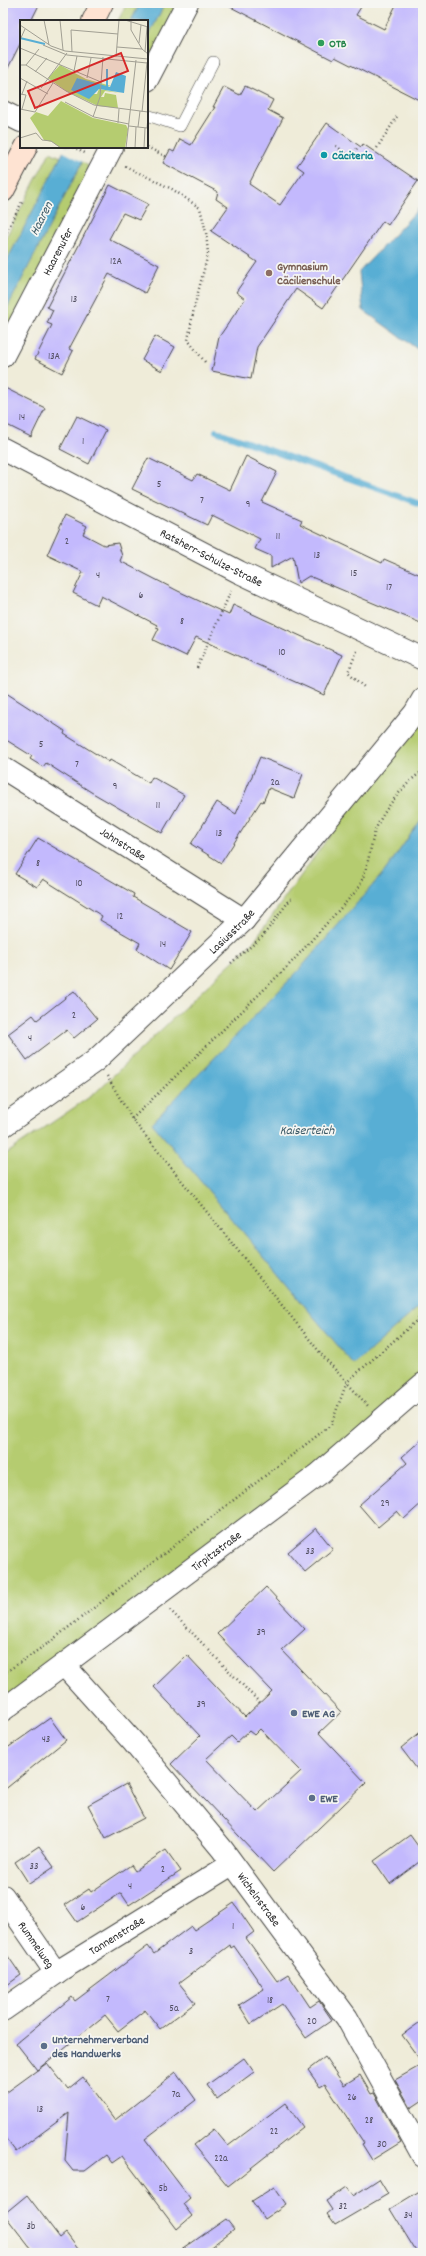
<svg xmlns="http://www.w3.org/2000/svg" width="426" height="2256" font-family="Dekko,sans-serif">
  <style>
    .green { fill: #b5cc70; stroke: #707c4e }
    .water { fill: #58aed4; stroke: #426c80 }
    .pier { fill: #efecd9 }
    .lines { fill: none; stroke-linecap: round; stroke-linejoin: round }
    .stream { stroke: #58aed4; stroke-width: 6 }
    .building { fill: #c3b9fd; fill-rule: evenodd }
    .lane-casing { stroke: #484845; stroke-width: 12 }
    .street-casing { stroke: #484845; stroke-width: 24 }
    .secondary-casing { stroke: #484845; stroke-width: 24 }
    .path { stroke: #484845; stroke-width: 2.5; stroke-dasharray: 1 3; stroke-linecap: butt }
    .lane { stroke: #fff; stroke-width: 11 }
    .street { stroke: #fff; stroke-width: 22 }
    .secondary { stroke: #fee3d2; stroke-width: 22 }
    .leisure-dot { fill: #2e9e5b; stroke: #f6f6f2; stroke-width: 1.5 }
    .culture-dot { fill: #0f9aa8; stroke: #f6f6f2; stroke-width: 1.5 }
    .education-dot { fill: #8d6e63; stroke: #f6f6f2; stroke-width: 1.5 }
    .service-dot { fill: #5c6f8a; stroke: #f6f6f2; stroke-width: 1.5 }
    .labels { text-anchor: middle; stroke-width: 3.5; stroke-linejoin: round; paint-order: stroke }
    .number-label { font-size: 10px; fill: #514e60 }
    .leisure-label { font-size: 12px; font-weight: bold; fill: #27864d; stroke: #f6f6f2; text-anchor: start }
    .culture-label { font-size: 12px; font-weight: bold; fill: #0d838f; stroke: #f6f6f2; text-anchor: start }
    .street-label { font-size: 12px; fill: #2b2b2b; stroke: #f6f6f2 }
    .education-label { font-size: 12px; font-weight: bold; fill: #785e54; stroke: #f6f6f2; text-anchor: start }
    .service-label { font-size: 12px; font-weight: bold; fill: #4e5e75; stroke: #f6f6f2; text-anchor: start }
    .water-label { font-size: 13px; font-style: italic; fill: #3b5966; stroke: #f6f6f2 }
    .inset-river { fill: none; stroke: #58aed4; stroke-width: 2 }
    .inset-road { fill: none; stroke: #a19f93; stroke-width: 1 }
    .view { fill: #d62828; fill-opacity: 0.15; stroke: #d62828; stroke-width: 2 }
    .inset-edge { fill: none; stroke: #2b2b2b; stroke-width: 2 }
  </style>
  <rect width="100%" height="100%" fill="#f6f6f2"/>
  <filter id="ink" filterUnits="userSpaceOnUse"><feTurbulence type="fractalNoise" baseFrequency=".025" numOctaves="2"/><feDisplacementMap in="SourceGraphic" scale="8" xChannelSelector="R" yChannelSelector="G"/><feConvolveMatrix kernelMatrix="1 2 1 2 8 2 1 2 1" color-interpolation-filters="sRGB"/></filter>
  <filter id="wash" filterUnits="userSpaceOnUse"><feTurbulence type="fractalNoise" baseFrequency=".012" numOctaves="4" result="noise"/><feDisplacementMap in="SourceGraphic" scale="16" xChannelSelector="R" yChannelSelector="G"/><feGaussianBlur stdDeviation="0.9" result="paint"/><feColorMatrix in="noise" values="0 0 0 0 0 0 0 0 0 0 0 0 0 0 0 0 0 1.4 0 .05"/><feComposite in="paint" operator="in"/></filter>
  <g filter="url(#wash)">
    <rect width="100%" height="100%" fill="#efecd9"/>
    <!-- green -->
    <g class="green">
      <path d="M127,3H140L131,21H118Z"/>
      <path d="M165,3H180L147,67V39Z"/>
      <path d="M50,152L61,157L3,268V243Z"/>
      <path d="M83,161L93,171L3,343V316Z"/>
      <path d="M423,705V817L385,871L299,970L152,1123L354,1365L423,1303V1384L3,1702V1156L94,1094L254,941Z"/>
    </g>
    <!-- water -->
    <g class="water">
      <path d="M140,3H165L147,39V21H131Z"/>
      <path d="M66,147H90L3,316V268Z"/>
      <path d="M423,204V353L363,310L359,272Z"/>
      <path d="M423,817V1303L354,1365L152,1123L299,970L385,871Z"/>
    </g>
    <!-- pier -->
    <path class="pier" d="M64,147H92L85,163L62,151Z"/>
    <g class="lines">
      <!-- stream -->
      <path class="stream" d="M216,431L423,505"/>
    </g>
    <g id="blocks">
      <!-- building -->
      <g class="building">
        <path d="M3,3H40L31,21H21V42L3,78Z"/>
        <path d="M223,3H352L361,7L356,15L384,29L397,3H417L423,6V102L335,57L333,60Z"/>
        <path d="M245,86L273,100L268,110L283,118L249,184L280,205L304,171L297,166L327,123L361,147L363,144L418,181L388,225L383,221L323,308L296,289L257,347L251,379L212,371L219,337L245,299L236,292L257,262L211,231L228,207L216,199L218,192L163,163L170,150L174,152L180,139L191,145L215,107H213L224,87L240,95Z"/>
        <path d="M110,185L148,204L139,220L123,213L109,239L159,265L145,293L109,274L69,349L73,351L62,373L35,359L52,325L47,323L53,310L47,307Z"/>
        <path d="M155,336L175,347L162,371L142,360Z"/>
        <path d="M3,387L45,408L31,437L3,423Z"/>
        <path d="M77,416L106,430L89,464L60,449Z"/>
        <path d="M246,456L277,472L262,502L302,520L300,524L340,543L382,563L384,559L423,576V624L309,576L298,583L293,556L271,568V556L255,549L260,539L212,515L207,525L132,489L148,458L193,480L197,474L230,490Z"/>
        <path d="M65,515L87,526L83,534L104,545L118,543L122,556L120,561L178,591L229,615L233,605L342,655L324,695L196,637L186,656L153,640L159,628L156,627L157,625L101,596L97,605L73,593L83,572L47,555Z"/>
        <path d="M3,691L65,731L64,734L109,762L110,760L149,783L152,777L184,795L162,833L91,792L46,763L43,767L30,759L32,756L3,738Z"/>
        <path d="M260,757L303,774L294,798L269,788L263,802L261,801L221,863L191,844L217,802L236,814Z"/>
        <path d="M38,838L134,894L133,897L192,932L169,970L137,949L140,943L100,920L102,916L43,879L37,887L15,874Z"/>
        <path d="M74,991L97,1019L74,1038L67,1030L27,1060L8,1034L33,1015L37,1020Z"/>
        <path d="M423,1438V1502L404,1519L397,1511L378,1527L359,1505L407,1463L402,1457Z"/>
        <path d="M316,1528L333,1549L305,1572L288,1552Z"/>
        <path d="M266,1587L305,1629L282,1650L341,1712L319,1733L366,1783L273,1872L171,1764L200,1736L154,1687L187,1655L245,1717L272,1691L217,1634ZM260,1729L301,1771L257,1812L206,1759L231,1736L237,1742L249,1731L254,1735Z"/>
        <path d="M50,1718L66,1740L3,1791V1751Z"/>
        <path d="M423,1730V1777L401,1748Z"/>
        <path d="M126,1784L144,1818L106,1838L88,1805Z"/>
        <path d="M410,1835L423,1853V1859L390,1884L374,1861Z"/>
        <path d="M39,1846L54,1867L29,1884L15,1862Z"/>
        <path d="M166,1850L181,1871L129,1905L121,1893L77,1922L65,1905L89,1889L91,1892L131,1865L135,1871Z"/>
        <path d="M234,1903L254,1932L246,1938L277,1981L288,1974L310,2007L319,2001L332,2020L306,2038L282,2004L251,2024L239,2005L264,1989L234,1946L231,1948L230,1945L179,1983L195,2003L160,2029L145,2010L118,2031L105,2015L37,2070L16,2043L72,1997L75,2001L148,1946L154,1954L191,1926L194,1930Z"/>
        <path d="M3,1949L21,1975L3,1988Z"/>
        <path d="M423,2020V2100L411,2108L395,2080L423,2064L402,2035Z"/>
        <path d="M325,2057L344,2085L360,2075L371,2094L374,2093L401,2142L372,2160L362,2144L364,2143L325,2084L320,2087L308,2070Z"/>
        <path d="M244,2058L254,2072L217,2099L207,2085Z"/>
        <path d="M47,2063L68,2089L83,2077L115,2120L176,2072L196,2100L145,2139L190,2198L183,2204L192,2216L177,2229L122,2156L112,2163L106,2155L85,2171H73L65,2161L69,2113L16,2152L3,2135V2095Z"/>
        <path d="M285,2103L303,2127L228,2186L194,2145L214,2129L228,2146Z"/>
        <path d="M379,2179L388,2194L335,2225L327,2214L332,2210L326,2201L347,2187L353,2196Z"/>
        <path d="M274,2187L286,2204L264,2219L252,2201Z"/>
        <path d="M423,2189V2253H417L390,2209Z"/>
        <path d="M27,2195L60,2238L66,2233L81,2253H34L4,2214Z"/>
        <path d="M226,2219L234,2229L203,2253H177Z"/>
      </g>
    </g>
  </g>
  <g filter="url(#ink)">
    <use href="#blocks" fill-opacity="0" stroke="#484845" stroke-width="1"/>
    <g class="lines">
      <defs>
        <path id="lane" d="M147,115L180,126L213,62"/>
        <g id="street">
          <path d="M147,80L187,3"/>
          <path d="M3,112L21,121"/>
          <path id="s1" d="M3,356L112,147"/>
          <path id="s2" d="M3,449L239,572L423,659"/>
          <path id="s3" d="M3,768L244,920"/>
          <path id="s4" d="M3,1126L95,1061L244,920L415,713L423,699"/>
          <path id="s5" d="M64,1665L134,1743L222,1849L347,2018L423,2156"/>
          <path id="s6" d="M3,1710L319,1474L423,1384"/>
          <path id="s7" d="M3,1896L56,1973"/>
          <path id="s8" d="M3,2010L62,1969L232,1864"/>
        </g>
        <g id="secondary">
          <path d="M93,21L102,3"/>
          <path d="M3,191L26,147"/>
        </g>
      </defs>
      <!-- lane casing -->
      <use href="#lane" class="lane-casing"/>
      <!-- street casing -->
      <use href="#street" class="street-casing"/>
      <!-- secondary casing -->
      <use href="#secondary" class="secondary-casing"/>
      <!-- path -->
      <g class="path">
        <path d="M336,146L351,157L358,147"/>
        <path d="M73,147L85,153"/>
        <path d="M147,147L167,157"/>
        <path d="M377,148L398,115"/>
        <path d="M125,166L172,189L200,208L206,232L208,254L194,308L188,340L205,362"/>
        <path d="M3,239L22,202"/>
        <path d="M357,651L348,672L365,687"/>
        <path d="M197,668L231,591"/>
        <path d="M231,963L262,937L292,897"/>
        <path d="M107,1076L132,1119L322,1355L368,1406"/>
        <path d="M132,1119L289,965L357,890C367,873 369,854 374,834C380,814 405,782 423,771"/>
        <path d="M170,1610L260,1703"/>
        <path d="M3,1674L47,1644L331,1425L347,1382L423,1315"/>
      </g>
      <!-- lane -->
      <use href="#lane" class="lane"/>
      <!-- street -->
      <use href="#street" class="street"/>
      <!-- secondary -->
      <use href="#secondary" class="secondary"/>
    </g>
  </g>
  <!-- markers -->
  <circle class="leisure-dot" cx="321" cy="43" r="4"/>
  <circle class="culture-dot" cx="324" cy="155" r="4"/>
  <circle class="education-dot" cx="269" cy="273" r="4"/>
  <g class="service-dot">
    <circle cx="294" cy="1713" r="4"/>
    <circle cx="312" cy="1798" r="4"/>
    <circle cx="44" cy="2046" r="4"/>
  </g>
  <g class="labels">
    <!-- number labels -->
    <g class="number-label">
      <text x="116" y="264">12A</text>
      <text x="74" y="302">13</text>
      <text x="54" y="359">13A</text>
      <text x="22" y="420">14</text>
      <text x="83" y="444">1</text>
      <text x="159" y="487">5</text>
      <text x="202" y="503">7</text>
      <text x="248" y="507">9</text>
      <text x="278" y="539">11</text>
      <text x="67" y="544">2</text>
      <text x="317" y="558">13</text>
      <text x="354" y="576">15</text>
      <text x="98" y="578">4</text>
      <text x="389" y="590">17</text>
      <text x="141" y="598">6</text>
      <text x="182" y="624">8</text>
      <text x="282" y="655">10</text>
      <text x="41" y="747">5</text>
      <text x="77" y="767">7</text>
      <text x="275" y="785">2a</text>
      <text x="115" y="789">9</text>
      <text x="158" y="808">11</text>
      <text x="219" y="836">13</text>
      <text x="38" y="866">8</text>
      <text x="79" y="886">10</text>
      <text x="120" y="919">12</text>
      <text x="163" y="947">14</text>
      <text x="74" y="1018">2</text>
      <text x="30" y="1041">4</text>
      <text x="385" y="1506">29</text>
      <text x="310" y="1554">33</text>
      <text x="261" y="1635">39</text>
      <text x="201" y="1707">39</text>
      <text x="46" y="1742">43</text>
      <text x="34" y="1869">33</text>
      <text x="163" y="1872">2</text>
      <text x="130" y="1889">4</text>
      <text x="83" y="1910">6</text>
      <text x="233" y="1929">1</text>
      <text x="191" y="1954">3</text>
      <text x="108" y="2002">7</text>
      <text x="270" y="2003">18</text>
      <text x="174" y="2011">5a</text>
      <text x="312" y="2024">20</text>
      <text x="176" y="2097">7a</text>
      <text x="352" y="2100">26</text>
      <text x="40" y="2112">13</text>
      <text x="369" y="2123">28</text>
      <text x="274" y="2134">22</text>
      <text x="382" y="2147">30</text>
      <text x="221" y="2161">22a</text>
      <text x="163" y="2191">5b</text>
      <text x="343" y="2209">32</text>
      <text x="408" y="2218">34</text>
      <text x="31" y="2229">3b</text>
    </g>
    <!-- leisure labels -->
    <g class="leisure-label">
      <text x="329" y="47">OTB</text>
    </g>
    <!-- culture labels -->
    <g class="culture-label">
      <text x="332" y="159">Cäciteria</text>
    </g>
    <!-- street labels -->
    <g class="street-label">
      <text dy="4" stroke="none"><textPath href="#s1" startOffset="118">Haarenufer</textPath></text>
      <text dy="4" stroke="none"><textPath href="#s2" startOffset="235">Ratsherr-Schulze-Straße</textPath></text>
      <text dy="4" stroke="none"><textPath href="#s3" startOffset="142">Jahnstraße</textPath></text>
      <text dy="4" stroke="none"><textPath href="#s4" startOffset="301">Lasiusstraße</textPath></text>
      <text dy="4" stroke="none"><textPath href="#s6" startOffset="266">Tirpitzstraße</textPath></text>
      <text dy="4" stroke="none"><textPath href="#s5" startOffset="305">Wichelnstraße</textPath></text>
      <text dy="4" stroke="none"><textPath href="#s8" startOffset="136">Tannenstraße</textPath></text>
      <text dy="4" stroke="none"><textPath href="#s7" startOffset="59">Rummelweg</textPath></text>
    </g>
    <!-- education labels -->
    <g class="education-label">
      <text x="277" y="270">Gymnasium<tspan x="277" dy="14">Cäcilienschule</tspan></text>
    </g>
    <!-- service labels -->
    <g class="service-label">
      <text x="302" y="1717">EWE AG</text>
      <text x="320" y="1802">EWE</text>
      <text x="52" y="2043">Unternehmerverband<tspan x="52" dy="14">des Handwerks</tspan></text>
    </g>
    <!-- water labels -->
    <g class="water-label">
      <text transform="translate(40 218) rotate(-63)" y="5">Haaren</text>
      <text x="307" y="1134">Kaiserteich</text>
    </g>
  </g>
  <!-- overview -->
  <g transform="translate(20 20)">
    <rect width="128" height="128" fill="#efecd9"/>
    <path d="M40,45L66,59L91,66L80,67L57,58L71,74H77L79,69L101,73L85,71L81,77H84L85,73L96,75L98,88L78,86L46,71L28,58ZM41,81L73,98L106,105L108,109L105,128H41L32,122L24,120L10,98L16,92L28,96Z" fill="#b5cc70"/>
    <path d="M96,52L106,56L104,73L79,69L69,79L51,70L57,58L90,67Z" fill="#58aed4"/>
    <path class="inset-river" d="M0,18L25,24M87,49V67"/>
    <path class="inset-road" d="M24,0L29,25M40,0L43,30M105,0L128,7M111,0V10L122,29M0,5L31,26L45,31L128,39M0,20L5,9M119,23L121,5M23,25L47,35L127,43M97,27L122,29L128,34M0,28L81,62M52,32L51,10L98,14M125,32L127,7M96,37L99,0M0,45H6L46,71L74,85L128,92M6,45L19,29M54,51L57,36M15,52L27,38M0,58L28,74M67,58L71,38M21,68L47,33M0,74L6,75L2,89M2,74L7,61M45,82L74,97L109,104M0,89L15,92L33,63M122,92L127,42M73,97L80,77L83,37M98,103L99,89M109,106L127,108L128,97M118,107L120,91M0,118L16,113L22,120L31,121L41,128M106,128L116,40M115,128L116,107M124,128L125,108"/>
    <path class="view" d="M101,33L108,51L15,88L8,71Z"/>
    <rect width="128" height="128" class="inset-edge"/>
  </g>
  <!-- margin -->
  <rect width="426" height="2256" fill="none" stroke="#f6f6f2" stroke-width="16"/>
</svg>
